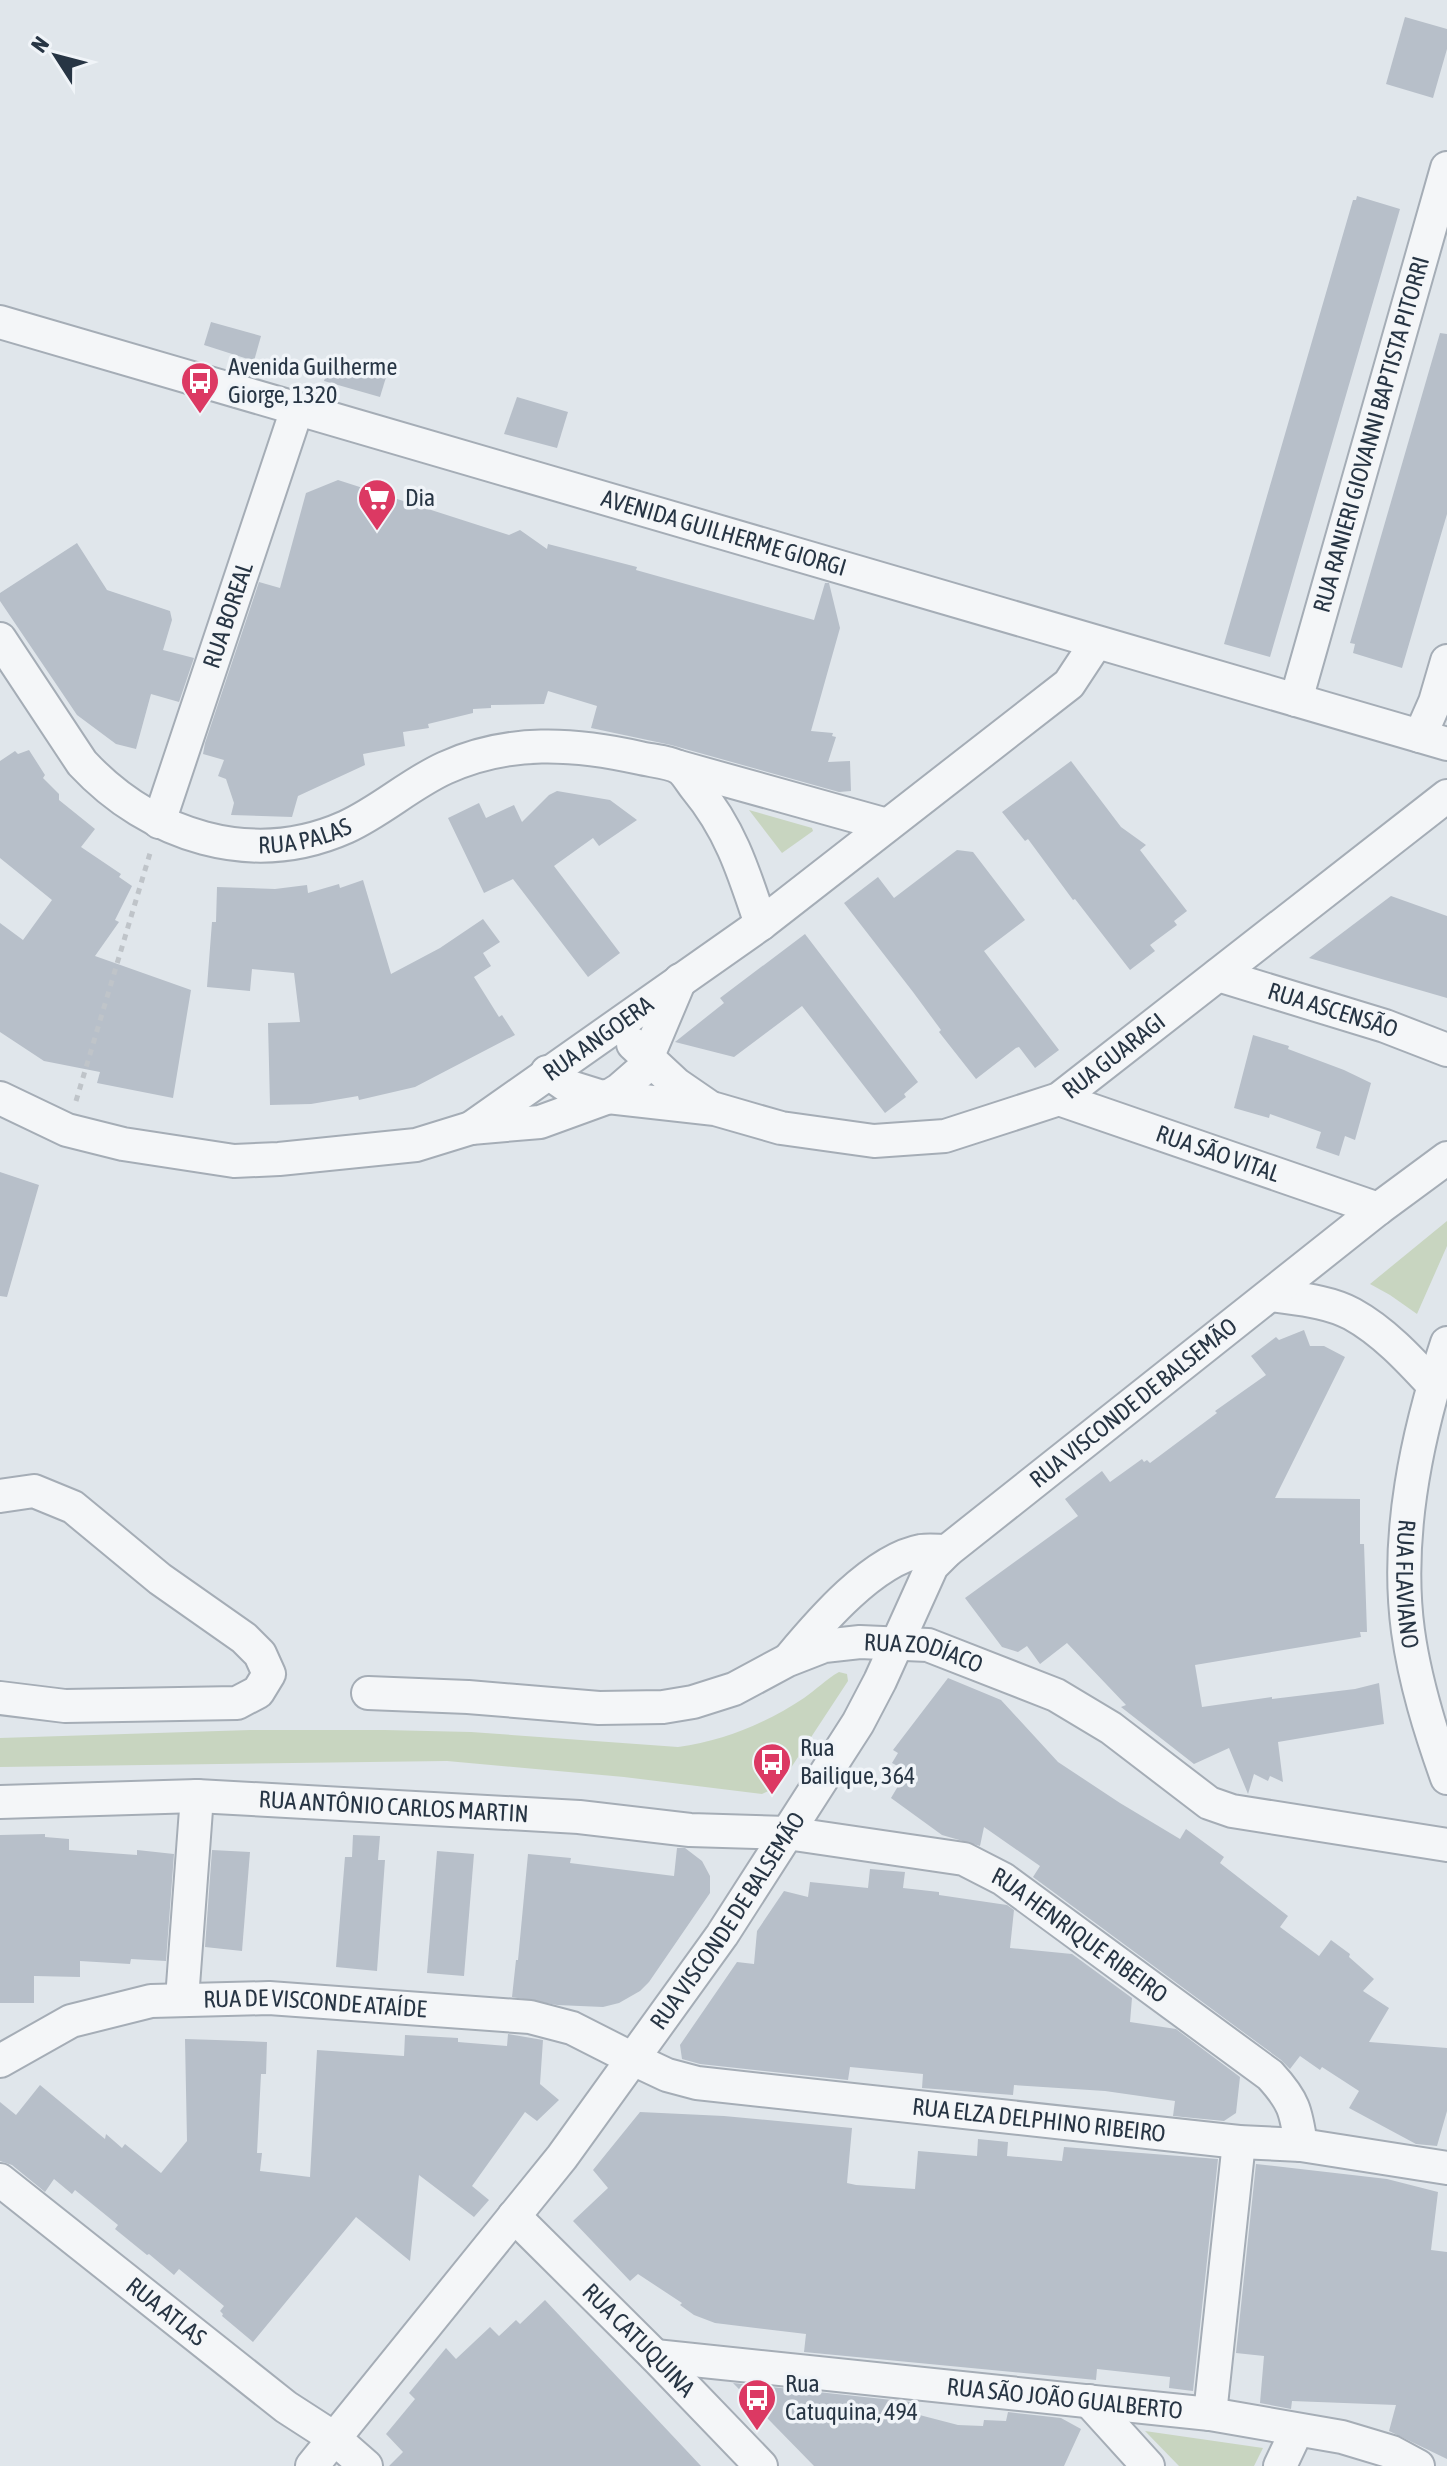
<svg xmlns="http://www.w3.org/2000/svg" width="1447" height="2466" font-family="'Asap Condensed',sans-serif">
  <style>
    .green { fill: #c8d5c0 }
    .building { fill: #b7bfc9 }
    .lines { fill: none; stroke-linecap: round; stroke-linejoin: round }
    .minor-casing { stroke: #a5adb6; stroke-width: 36 }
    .path { stroke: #bfc4c9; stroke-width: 5; stroke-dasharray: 6 6; stroke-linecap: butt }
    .minor { stroke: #f4f6f8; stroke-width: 32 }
    .labels { text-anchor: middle; stroke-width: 7; stroke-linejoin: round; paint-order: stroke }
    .poi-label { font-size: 24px; fill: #273544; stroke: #f0f4f8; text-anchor: start }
    .street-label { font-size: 24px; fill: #273544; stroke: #f0f4f8 }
  </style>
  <rect width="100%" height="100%" fill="#e0e6eb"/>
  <!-- green -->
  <g class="green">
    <path d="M749,810L812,828L813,831L782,853Z"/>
    <path d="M1447,1221V1246L1417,1314L1390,1295L1370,1284Z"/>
    <path d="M839,1672L847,1674L848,1681L779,1786L762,1794L624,1777L447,1761L0,1767V1738L250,1730H385L471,1732L678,1747C724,1741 766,1723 804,1698C816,1690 826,1679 839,1672Z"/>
    <path d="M1145,2431L1263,2448L1254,2466H1179Z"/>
  </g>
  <!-- building -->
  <g class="building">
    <path d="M1405,17L1447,29V49L1433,98L1386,84Z"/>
    <path d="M1357,196L1400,209L1270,657L1224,644L1353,200H1356Z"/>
    <path d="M211,322L261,336L254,361L204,345Z"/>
    <path d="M1440,333L1447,334V514L1402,668L1353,653L1355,644L1350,643Z"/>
    <path d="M332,357L387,374L380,397L324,381Z"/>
    <path d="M517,397L568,412L557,448L504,434Z"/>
    <path d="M338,480L509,535L520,530L547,549L548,544L637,567L636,570L814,620L825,583H829L840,628L811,731L833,733L832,736L836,737L828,762L850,761L851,791L839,792L671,745L591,728L597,706L548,691L544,704L491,705V708L473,709V713L428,724L429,728L403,732L405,746L363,754L365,765L298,796L292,817L231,815L234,803L226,779L218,776L224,760L203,754L205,743L259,582L280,588L306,493Z"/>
    <path d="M77,543L107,590L170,611L172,620L163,650L194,658L179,702L151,694L136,749L116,744L77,715L0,601V593Z"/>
    <path d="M29,750L45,775L43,778L59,794V800L95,829L81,847L121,874L119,877L132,886L115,920L119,922L95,956L191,990L173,1098L97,1083L100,1072L44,1061L0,1032V923L23,940L52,900L0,858V761L15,751L18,754Z"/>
    <path d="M1071,761L1121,827L1146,845L1140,850L1187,911L1174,921L1177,925L1150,945L1155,951L1130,970L1075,899L1073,900L1028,839L1025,841L1002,812Z"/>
    <path d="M557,791L610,800L637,820L599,846L593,838L554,866L620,953L588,977L513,879L484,893L448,818L479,803L486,818L514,805L522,822L549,795Z"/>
    <path d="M957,850L973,852L1025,920L984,951L1059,1050L1035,1068L1019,1047L1016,1048L976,1079L939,1032L941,1030L913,992L844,903L878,877L894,898Z"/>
    <path d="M363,880L391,974L440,948L483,919L500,942L483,953L491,966L474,977L499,1017L502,1015L515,1035L415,1087L359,1100L358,1096L311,1104L270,1105L268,1023L300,1022L294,973L252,969L250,991L207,987L212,922H216L217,887L275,889L307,885L308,893L339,884L340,888Z"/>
    <path d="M1391,896L1447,916V998L1309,958Z"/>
    <path d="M805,934L918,1082L904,1094L906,1097L885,1113L802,1006L734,1057L675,1042L724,1003L720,998Z"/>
    <path d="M1253,1035L1289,1046L1288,1049L1344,1070L1371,1083L1355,1140L1345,1136L1339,1156L1316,1148L1321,1132L1270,1114L1269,1118L1234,1108Z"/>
    <path d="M0,1172L39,1185L7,1297L0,1296Z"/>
    <path d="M1304,1330L1310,1346H1324L1345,1357L1275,1498L1360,1499V1544H1364L1367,1632H1360L1361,1637L1195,1665L1202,1707L1272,1697V1699L1355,1689L1379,1683L1384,1724L1278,1742L1283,1782L1270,1776L1268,1781L1254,1774L1248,1794L1229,1748L1194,1764L1121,1707L1126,1705L1067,1643L1040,1664L1027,1646L1018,1652L1002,1647L965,1598L1078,1516L1065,1499L1102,1471L1110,1482L1142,1459L1144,1462L1147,1460L1150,1463L1217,1413L1215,1411L1266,1375L1251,1356L1276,1337L1279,1340Z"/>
    <path d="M948,1678L1001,1700L1058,1762L1120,1803L1180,1839L1186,1829L1224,1857L1220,1863L1288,1916L1280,1927L1319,1956L1331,1940L1350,1954L1349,1957L1374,1979L1363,1991L1389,2008L1369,2042L1447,2048V2111L1437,2146L1416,2144L1349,2108L1359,2091L1322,2067L1320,2070L1300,2056L1290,2069L1281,2060L1033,1877L1040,1866L984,1827L980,1846L942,1835L891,1798L907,1771L892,1763L898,1753L893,1750Z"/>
    <path d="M45,1834V1837L69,1839V1850L137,1855V1850L174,1854L166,1961L131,1959L130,1964L80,1961V1977L34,1976V2003H0V1835Z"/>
    <path d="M353,1835L380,1836L378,1860H385L377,1971L336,1967L345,1857H352Z"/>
    <path d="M677,1848H685L702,1861L710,1876V1893L649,1982L640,1991L619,2003L603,2007L557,2005L512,1997L516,1960H518L528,1854L571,1858L570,1863L674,1876Z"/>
    <path d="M212,1850L250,1852L242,1951L205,1947Z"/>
    <path d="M437,1851L474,1854L464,1976L427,1973Z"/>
    <path d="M870,1869L905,1872L903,1888L939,1892V1895L1007,1905L1014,1910L1010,1948L1072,1954L1132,1998L1130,2022L1176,2029L1240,2077L1236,2113L1224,2121L1173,2116L1175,2101L1105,2091L1014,2085L1013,2095L922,2088L923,2074L850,2067L848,2080L700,2064L682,2059L680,2045L737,1962L754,1964L757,1931L784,1891L808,1897L810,1882L868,1888Z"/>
    <path d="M508,2034L543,2040L540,2084L559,2100L537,2121L525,2112L472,2186L489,2200L474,2217L419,2175L410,2261L356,2217L253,2342L222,2316L223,2314L220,2311L224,2306L179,2269L174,2275L149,2254L147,2255L115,2229L118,2225L75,2190L72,2194L54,2179L45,2192L12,2165L0,2161V2102L16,2115L40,2085L105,2139L106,2134L122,2148L125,2144L161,2173L187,2141L185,2039L216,2040L267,2042L266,2074H261L257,2153H262L260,2171L310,2177L317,2050L404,2056L405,2035L458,2038V2042L507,2046Z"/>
    <path d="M640,2112L724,2116L852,2128L847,2183L856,2185L915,2189L918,2151L977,2156L978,2139L1008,2142L1007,2156L1062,2161L1064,2147L1218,2159L1193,2391L1169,2388L1170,2377L1097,2369L1096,2380L804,2352L806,2334L715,2323L694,2315L680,2305L682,2303L638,2274L630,2281L573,2221L608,2188L593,2170Z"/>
    <path d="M1256,2164L1387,2179L1438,2192L1431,2250L1447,2252V2459L1389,2431L1396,2405L1292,2401L1291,2409L1260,2403L1264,2356L1236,2353Z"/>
    <path d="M545,2300L701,2466H389L403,2452L386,2434L415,2399L409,2393L446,2348L456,2359L490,2327L499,2336L516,2320L520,2324Z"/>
    <path d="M733,2383L911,2402L908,2412L958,2425L983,2426L984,2420L1006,2421L1008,2412L1061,2418L1081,2429L1064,2466H814Z"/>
  </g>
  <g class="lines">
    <defs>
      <g id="minor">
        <path id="s1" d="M0,322L1447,744"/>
        <path id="s2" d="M0,639L82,763C150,836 252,869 346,827C381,811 410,784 445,768C508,739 574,743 640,758C652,761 672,762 681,769C687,774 691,782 696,788C731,830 744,873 761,924"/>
        <path id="s3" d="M1296,700L1447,168"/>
        <path d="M1420,736L1435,702L1447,661"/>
        <path d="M679,767L887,825"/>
        <path id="s4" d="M159,822L297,409"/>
        <path id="s5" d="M1218,975L1385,1026L1447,1050"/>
        <path d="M633,1044L676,1084L708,1106"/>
        <path id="s6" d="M547,1072L567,1086L599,1096L715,1109L781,1128L874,1141L945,1136L1059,1099L1447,796"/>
        <path id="s7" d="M0,1098L67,1130L123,1144L234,1161L279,1159L416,1145L471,1128L761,924L1069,684L1096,643"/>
        <path id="s8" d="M1059,1099L1378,1209"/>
        <path d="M471,1128L540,1122L606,1098L619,1090L642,1070L680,980"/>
        <path d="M1271,1295C1298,1299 1328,1301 1352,1314C1383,1331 1409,1359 1433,1385"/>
        <path id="s9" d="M1447,1343C1417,1434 1395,1535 1408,1631C1415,1682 1430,1730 1447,1778"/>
        <path d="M0,1496L34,1491L73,1507L160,1579L244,1638L260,1654L269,1674L258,1692L237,1703L65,1706L0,1698"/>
        <path d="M790,1658C820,1622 873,1560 921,1551C929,1550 939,1551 947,1551"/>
        <path id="s10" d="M368,1693L468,1697L599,1708L663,1707L693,1702L734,1689L788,1660L824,1646L860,1642L928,1645L1056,1695L1111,1728L1209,1803L1232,1811L1447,1845"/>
        <path id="s11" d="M0,1802L197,1796L579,1817L690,1830L787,1833L964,1859L1003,1879L1270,2075C1294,2101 1296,2111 1301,2145"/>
        <path d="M182,1999L197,1796"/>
        <path id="s12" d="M0,2061L71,2021L151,2001L269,1998L530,2017L572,2028L633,2059L667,2075L697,2083L1239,2142L1301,2145L1447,2168"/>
        <path id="s13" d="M0,2180L286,2407L334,2438L366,2466"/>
        <path id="s14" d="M514,2216L655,2356L761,2466"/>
        <path id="s15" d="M655,2356L1210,2414L1342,2437L1392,2452L1418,2466"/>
        <path d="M1089,2401L1148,2466"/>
        <path d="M1210,2414L1239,2142"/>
        <path id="s16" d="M312,2466L562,2157L722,1935L858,1723L880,1681L932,1566L947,1551L1378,1209L1447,1158"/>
        <path d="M1280,2466L1297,2430"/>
      </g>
    </defs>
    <!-- minor casing -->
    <use href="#minor" class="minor-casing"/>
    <!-- path -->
    <path class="path" d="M76,1101L151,850"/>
    <!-- minor -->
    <use href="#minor" class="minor"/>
  </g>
  <!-- icons -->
  <defs>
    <symbol id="bus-pin" viewBox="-11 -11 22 30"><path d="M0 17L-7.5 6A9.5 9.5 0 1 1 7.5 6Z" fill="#dc3963" stroke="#f0f4f8"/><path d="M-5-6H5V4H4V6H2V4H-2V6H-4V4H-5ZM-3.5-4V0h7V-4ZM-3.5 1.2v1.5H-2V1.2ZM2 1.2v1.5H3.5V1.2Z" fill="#fff"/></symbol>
    <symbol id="supermarket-pin" viewBox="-11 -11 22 30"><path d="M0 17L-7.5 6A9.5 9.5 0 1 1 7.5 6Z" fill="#dc3963" stroke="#f0f4f8"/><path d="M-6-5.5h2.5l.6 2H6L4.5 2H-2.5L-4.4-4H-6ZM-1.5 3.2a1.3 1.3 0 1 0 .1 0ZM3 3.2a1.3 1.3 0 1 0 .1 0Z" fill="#fff"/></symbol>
  </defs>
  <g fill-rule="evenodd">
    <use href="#bus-pin" x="178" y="359" width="44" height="60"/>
    <use href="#supermarket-pin" x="355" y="476" width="44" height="60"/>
    <use href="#bus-pin" x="750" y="1740" width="44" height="60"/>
    <use href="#bus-pin" x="735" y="2376" width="44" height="60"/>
  </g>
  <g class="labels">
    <!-- poi labels -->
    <g class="poi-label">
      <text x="228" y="375">Avenida Guilherme<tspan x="228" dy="28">Giorge, 1320</tspan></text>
      <text x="405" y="506">Dia</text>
      <text x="800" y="1756">Rua<tspan x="800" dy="28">Bailique, 364</tspan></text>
      <text x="785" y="2392">Rua<tspan x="785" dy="28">Catuquina, 494</tspan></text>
    </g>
    <!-- street labels -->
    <g class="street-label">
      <text dy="8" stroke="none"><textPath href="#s3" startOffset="276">RUA RANIERI GIOVANNI BAPTISTA PITORRI</textPath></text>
      <text dy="8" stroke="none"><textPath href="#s1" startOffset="754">AVENIDA GUILHERME GIORGI</textPath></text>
      <text dy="8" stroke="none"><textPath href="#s4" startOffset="218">RUA BOREAL</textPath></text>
      <text dy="8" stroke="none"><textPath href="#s2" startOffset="396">RUA PALAS</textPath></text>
      <text dy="8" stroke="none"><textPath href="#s5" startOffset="120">RUA ASCENSÃO</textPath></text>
      <text dy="8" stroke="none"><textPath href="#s7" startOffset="640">RUA ANGOERA</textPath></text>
      <text dy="8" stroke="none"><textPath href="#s6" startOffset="598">RUA GUARAGI</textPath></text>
      <text dy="8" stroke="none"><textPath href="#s8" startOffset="168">RUA SÃO VITAL</textPath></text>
      <text dy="8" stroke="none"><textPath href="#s16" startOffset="1356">RUA VISCONDE DE BALSEMÃO</textPath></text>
      <text dy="8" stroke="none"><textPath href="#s9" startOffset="246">RUA FLAVIANO</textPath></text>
      <text dy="8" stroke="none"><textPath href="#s10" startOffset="570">RUA ZODÍACO</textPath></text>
      <text dy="8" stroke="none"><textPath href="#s11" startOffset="394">RUA ANTÔNIO CARLOS MARTIN</textPath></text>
      <text dy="8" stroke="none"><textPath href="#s16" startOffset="686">RUA VISCONDE DE BALSEMÃO</textPath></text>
      <text dy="8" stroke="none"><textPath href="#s11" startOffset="1106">RUA HENRIQUE RIBEIRO</textPath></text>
      <text dy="8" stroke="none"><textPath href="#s12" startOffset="328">RUA DE VISCONDE ATAÍDE</textPath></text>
      <text dy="8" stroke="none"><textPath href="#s12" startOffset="1068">RUA ELZA DELPHINO RIBEIRO</textPath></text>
      <text dy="8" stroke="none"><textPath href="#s13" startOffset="212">RUA ATLAS</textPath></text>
      <text dy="8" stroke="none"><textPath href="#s14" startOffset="176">RUA CATUQUINA</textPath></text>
      <text dy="8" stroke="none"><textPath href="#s15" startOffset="412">RUA SÃO JOÃO GUALBERTO</textPath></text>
    </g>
  </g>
  <!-- north arrow -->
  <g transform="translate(56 56) rotate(306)" stroke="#f0f4f8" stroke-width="6" paint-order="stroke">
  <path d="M0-6L14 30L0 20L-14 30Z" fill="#273544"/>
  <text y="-12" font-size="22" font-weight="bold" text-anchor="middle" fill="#273544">N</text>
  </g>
</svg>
